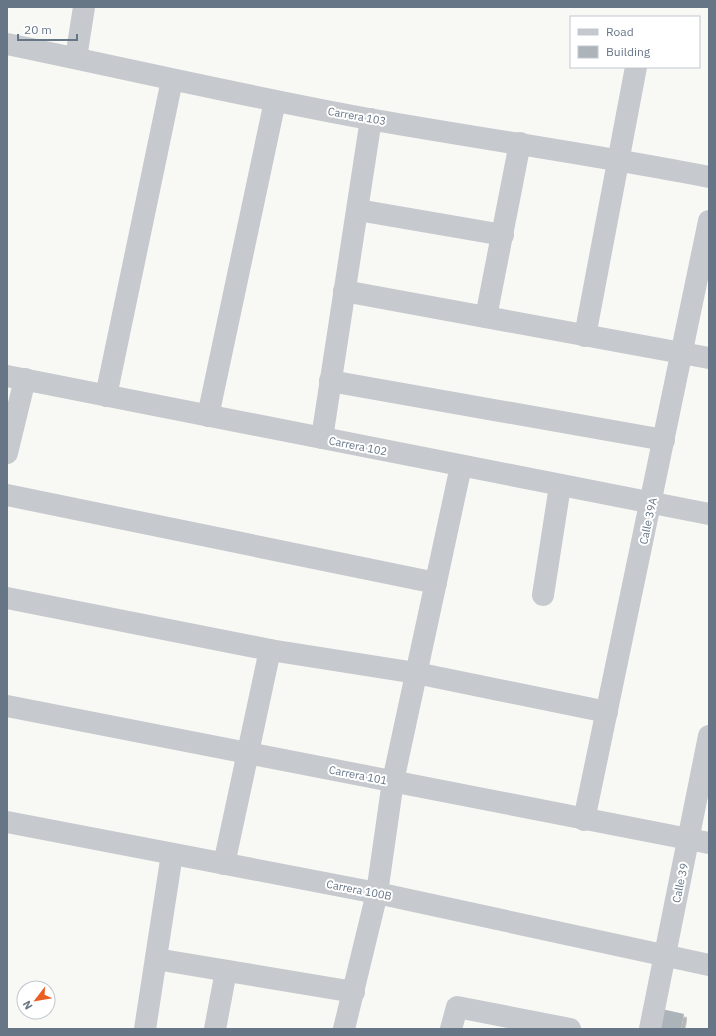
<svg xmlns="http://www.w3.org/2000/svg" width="716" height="1036" font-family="'IBM Plex Sans',sans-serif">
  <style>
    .building { fill: #acb4ba; filter: url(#shadow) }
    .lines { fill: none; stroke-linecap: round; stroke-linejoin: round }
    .minor { stroke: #c6c9cd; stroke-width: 22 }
    .labels { text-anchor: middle; stroke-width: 4; stroke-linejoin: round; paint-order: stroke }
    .street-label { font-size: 11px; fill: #667687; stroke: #fff }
  </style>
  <defs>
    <filter id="shadow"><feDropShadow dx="3.5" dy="3.5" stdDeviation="0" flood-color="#0004"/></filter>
  </defs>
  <rect width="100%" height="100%" fill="#f8f8f5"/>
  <!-- building -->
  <path class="building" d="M662,1009L684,1014L681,1029H657Z"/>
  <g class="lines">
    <!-- minor -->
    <g class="minor">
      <path d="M7,44C128,69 248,97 369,119C482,139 596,155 709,177"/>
      <path d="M76,58L84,7"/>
      <path d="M358,210L503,235"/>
      <path d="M344,291L709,358"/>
      <path d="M486,317L520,143"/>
      <path d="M585,336L636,67"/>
      <path d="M7,376L709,514"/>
      <path d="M330,381L664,440"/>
      <path d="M106,396L172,80"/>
      <path d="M208,416L275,101"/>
      <path d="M322,438L371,119"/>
      <path d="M7,453L25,379"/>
      <path d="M7,495L436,583"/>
      <path d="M543,595L560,486"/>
      <path d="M7,598L270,650L416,673L607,712"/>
      <path d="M7,706L709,843"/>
      <path d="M584,820L709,221"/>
      <path d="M7,822L377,893L709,965"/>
      <path d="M224,864L270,650"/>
      <path d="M156,959L354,992"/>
      <path d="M145,1029L172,854"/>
      <path d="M215,1029L226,971"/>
      <path d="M344,1029L377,893L393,781L461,466"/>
      <path d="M451,1029L457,1007L570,1029"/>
      <path d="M650,1029L709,736"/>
    </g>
  </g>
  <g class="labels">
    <!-- street labels -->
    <g class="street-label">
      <text transform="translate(357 116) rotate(10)" y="4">Carrera 103</text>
      <text transform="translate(358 446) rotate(11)" y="4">Carrera 102</text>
      <text transform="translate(648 521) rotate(-78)" y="4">Calle 39A</text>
      <text transform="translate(358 775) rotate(11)" y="4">Carrera 101</text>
      <text transform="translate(680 883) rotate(-78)" y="4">Calle 39</text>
      <text transform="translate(359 890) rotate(11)" y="4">Carrera 100B</text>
    </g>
  </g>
  <!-- border -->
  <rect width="716" height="1036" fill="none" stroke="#667687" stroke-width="16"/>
  <!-- legend -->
  <rect x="570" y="16" width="130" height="52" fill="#ffffff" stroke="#c2c8cf"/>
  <rect x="578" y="29" width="20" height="6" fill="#c6c9cd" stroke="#c2c8cf"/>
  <text x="606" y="36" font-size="12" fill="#667687">Road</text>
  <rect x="578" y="46" width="20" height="12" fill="#acb4ba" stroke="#c2c8cf"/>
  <text x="606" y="56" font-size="12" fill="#667687">Building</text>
  <!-- north arrow -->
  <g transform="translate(36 1000) rotate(239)"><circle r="19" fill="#ffffff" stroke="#c2c8cf"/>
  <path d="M0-3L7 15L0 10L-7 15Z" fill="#ea5d23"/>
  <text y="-6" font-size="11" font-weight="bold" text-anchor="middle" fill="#667687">N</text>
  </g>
  <!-- scale -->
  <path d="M18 34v6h59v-6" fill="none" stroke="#667687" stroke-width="2"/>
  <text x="24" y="34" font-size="12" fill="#667687" stroke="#ffffff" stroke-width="3" paint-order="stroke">20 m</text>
</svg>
